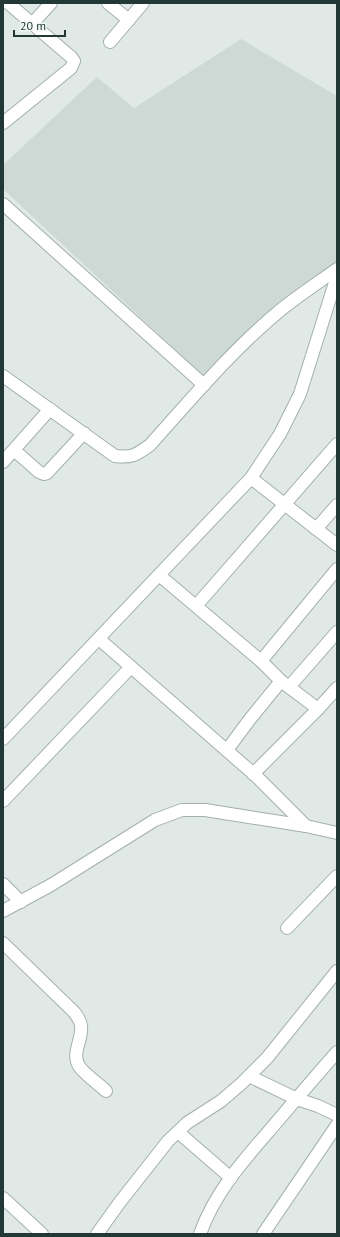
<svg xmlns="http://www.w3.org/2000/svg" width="340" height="1237" font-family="'PT Sans',sans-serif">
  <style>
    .built { fill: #ced9d5 }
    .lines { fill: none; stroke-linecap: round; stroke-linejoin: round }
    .minor-casing { stroke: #a3b0ad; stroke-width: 14 }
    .minor { stroke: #fff; stroke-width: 12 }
  </style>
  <rect width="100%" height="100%" fill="#e0e9e6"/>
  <!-- built -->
  <path class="built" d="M241,39L337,96V278L264,327L211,383L3,189V165L97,77L134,108Z"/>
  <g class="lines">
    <defs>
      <g id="minor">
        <path d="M108,3L129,20"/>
        <path d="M32,24L51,3"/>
        <path d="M110,42L143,3"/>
        <path d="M3,123L71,68L74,61L71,57L8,3"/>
        <path d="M3,204L204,385"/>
        <path d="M3,376L115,456C132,458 136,455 150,445C192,398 234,348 283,308C301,294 319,282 337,269"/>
        <path d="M14,450L39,472L44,474L47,473L84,433"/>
        <path d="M3,462L50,409"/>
        <path d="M251,478L337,545"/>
        <path d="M316,529L337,505"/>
        <path d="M159,575L261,661L281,681L318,709"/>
        <path d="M196,606L337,444"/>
        <path d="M99,639L256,776L306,826"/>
        <path d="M261,661L337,569"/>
        <path d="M289,687L337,632"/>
        <path d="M3,739L251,478L280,434L300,394L337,276"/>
        <path d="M227,750L250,719L281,681"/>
        <path d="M253,774L318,709L337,688"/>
        <path d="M3,801L131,667"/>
        <path d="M3,884L21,902"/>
        <path d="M3,911L51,885L155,820L182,810H205L306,826L337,833"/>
        <path d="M287,928L337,876"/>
        <path d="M3,943L74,1012C77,1016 81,1021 81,1026C83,1039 71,1053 79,1066C83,1073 100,1085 106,1091"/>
        <path d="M249,1076L297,1099L318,1106L337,1115"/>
        <path d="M178,1132L231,1178"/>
        <path d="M3,1198L42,1234"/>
        <path d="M97,1234L120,1202L168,1141L187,1123L221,1101L242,1083L267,1058L337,971"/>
        <path d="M200,1234C214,1194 242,1162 269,1131C292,1104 314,1078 337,1052"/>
        <path d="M263,1234L337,1125"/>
      </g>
    </defs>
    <!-- minor casing -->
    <use href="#minor" class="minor-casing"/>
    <!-- minor -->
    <use href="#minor" class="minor"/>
  </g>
  <!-- border -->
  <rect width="340" height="1237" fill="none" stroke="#223835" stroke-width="8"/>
  <!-- scale -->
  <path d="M14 30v6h51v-6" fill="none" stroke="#223835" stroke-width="2"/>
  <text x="20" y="30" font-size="12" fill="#223835" stroke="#f0f6f4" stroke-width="3" paint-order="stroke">20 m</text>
</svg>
